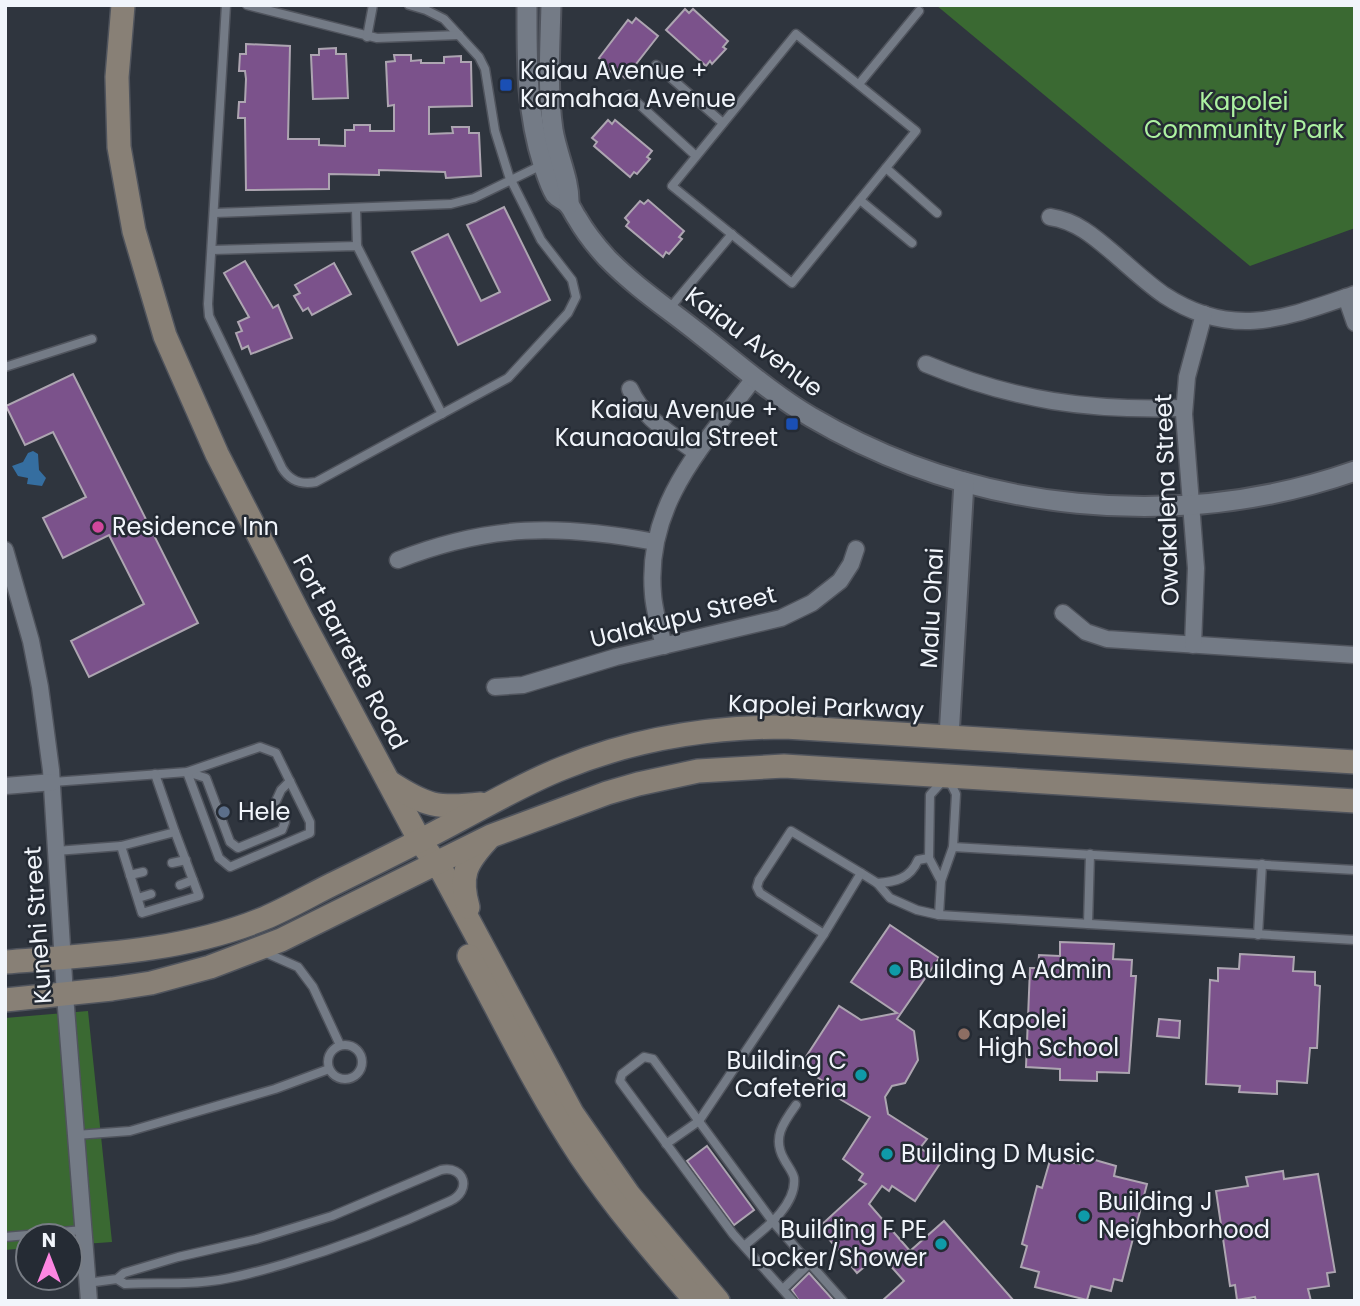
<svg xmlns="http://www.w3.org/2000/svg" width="1360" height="1306" font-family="Poppins,sans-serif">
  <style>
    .green { fill: #3a6932 }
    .water { fill: #356ea0 }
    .building { fill: #7b528b; stroke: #ada5b1; stroke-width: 2 }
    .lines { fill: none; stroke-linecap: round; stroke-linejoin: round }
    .service-casing { stroke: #50545d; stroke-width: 11 }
    .minor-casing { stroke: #50545d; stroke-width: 19 }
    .tertiary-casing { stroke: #50545d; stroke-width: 23 }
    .secondary-casing { stroke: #50545d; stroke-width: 26 }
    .service { stroke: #747b86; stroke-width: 8 }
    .minor { stroke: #747b86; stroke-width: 16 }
    .tertiary { stroke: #747b86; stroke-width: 19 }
    .secondary { stroke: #888076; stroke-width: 23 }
    .transit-dot { fill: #1a4fb4; stroke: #252b34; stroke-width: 2.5 }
    .hotel-dot { fill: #d1479c; stroke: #252b34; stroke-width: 2.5 }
    .service-dot { fill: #5c6f8a; stroke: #252b34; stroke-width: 2.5 }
    .culture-dot { fill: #0f9aa8; stroke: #252b34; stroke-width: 2.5 }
    .education-dot { fill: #8d6e63; stroke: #252b34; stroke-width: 2.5 }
    .labels { text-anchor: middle; stroke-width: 5; stroke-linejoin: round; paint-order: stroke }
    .poi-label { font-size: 24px; fill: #f1f5fb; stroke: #252b34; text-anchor: start }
    .park-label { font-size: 24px; fill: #adf2a1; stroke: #252b34 }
    .street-label { font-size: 24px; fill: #f1f5fb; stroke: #252b34 }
  </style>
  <rect width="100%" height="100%" fill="#2f353e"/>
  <!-- green -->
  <g class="green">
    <path d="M936,5H1355V228L1250,266Z"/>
    <path d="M88,1011L112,1242L70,1245V1236H28V1248L5,1250V1018Z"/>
  </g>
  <!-- water -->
  <path class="water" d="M33,451L38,454L39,470L46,478L42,486L27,484L28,478L18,476L12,466L23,462L28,453Z"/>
  <!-- building -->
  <g class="building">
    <path d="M685,9L689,13L693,9L728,41L723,47L726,49L712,64L710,61L706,66L666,30Z"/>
    <path d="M636,18L658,36L625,78L619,73L617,76L601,64L603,61L599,58L628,20L632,23Z"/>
    <path d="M246,44L290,46L288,139H319V145L345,146V130H354V125H370V131H394V105L388,106L386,62L395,61L394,55H411V61L421,60V63H444V57L461,56V62H471L472,106L429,107V134L453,133L452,127H469V133H479L481,176L446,178L445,172L379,170V175L329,174V189L246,190L245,118H238L239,102H245L246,79L245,71H239L240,54H246Z"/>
    <path d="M336,48V54H346L348,98L313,99L311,55H319V49Z"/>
    <path d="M608,120L612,124L615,120L652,151L647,157L650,159L637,174L634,172L630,177L594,146L597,142L592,138Z"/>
    <path d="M648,200L684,231L679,237L682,239L669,254L666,252L663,257L626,226L629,222L625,218L640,201L644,204Z"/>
    <path d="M504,207L550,300L458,345L412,252L448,234L481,301L500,292L467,225Z"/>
    <path d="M245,261L273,308L278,305L292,338L251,354L248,346L242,349L236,333L242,331L238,322L249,317L224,273Z"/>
    <path d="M334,263L351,294L312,315L308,308L303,311L294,296L300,293L295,285Z"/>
    <path d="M73,374L198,623L89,677L71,641L144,604L109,535L63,558L43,518L86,497L53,432L25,445L6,406Z"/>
    <path d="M890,925L939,958L897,1019L914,1031L918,1060L905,1083L892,1086L885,1097L888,1114L927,1139L920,1148L941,1162L915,1201L892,1186L889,1191L882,1186L869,1204L910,1251L944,1221L1014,1301H882L904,1281L880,1254L857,1273L819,1227L866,1184L859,1180L863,1174L843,1159L870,1117L828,1092L832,1087L800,1066L839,1006L861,1020L897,1013L851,982Z"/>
    <path d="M1060,942L1114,944L1113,959L1132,960L1131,976H1136L1129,1073L1097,1072V1081L1060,1080V1069L1026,1067L1030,968H1038L1039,955L1060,956Z"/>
    <path d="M1240,954L1294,957L1293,971L1315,972V985L1320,986L1317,1048H1310L1307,1083L1277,1081V1094L1239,1092L1240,1086L1206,1084L1210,980L1218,981V968L1239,969Z"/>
    <path d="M1159,1019L1180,1021L1179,1038L1157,1036Z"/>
    <path d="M707,1146L754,1210L734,1225L687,1161Z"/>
    <path d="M1081,1156L1116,1166L1114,1176L1147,1184L1122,1281L1114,1279L1111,1291L1091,1286L1087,1300L1035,1287L1039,1272L1021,1267L1027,1246L1022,1244L1037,1186L1042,1188L1051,1157L1079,1164Z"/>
    <path d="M1283,1171L1284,1179L1318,1174L1335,1272L1327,1273L1329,1286L1308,1289L1311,1301H1256L1255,1297L1237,1300L1235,1285L1230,1286L1216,1191L1248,1186L1246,1177Z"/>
    <path d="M809,1273L834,1301H799L792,1290Z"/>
  </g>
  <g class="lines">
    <defs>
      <g id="service">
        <path d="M226,5L208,304L209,316L282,468C290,481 301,485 316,482L508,378L568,313L576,297L572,280L541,240L509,176L495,131L485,69L479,57L444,19L426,10L409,5"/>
        <path d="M247,5L377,38L459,35"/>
        <path d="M796,34L916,131L792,283L672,186Z"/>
        <path d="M367,37L373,5"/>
        <path d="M656,65L723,123"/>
        <path d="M859,84L919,11"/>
        <path d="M629,95L696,156"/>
        <path d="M886,168L937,213"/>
        <path d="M860,200L912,243"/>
        <path d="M356,209L357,246"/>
        <path d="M214,213L451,204L474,198L542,165"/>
        <path d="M212,250L357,246L442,414"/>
        <path d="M669,309L732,234"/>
        <path d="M5,367L92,339"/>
        <path d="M187,772L206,778L230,842L238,848L282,830L285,822L282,815"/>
        <path d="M53,782L187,772L260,747L276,753L310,822V833L230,867L219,858L187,772"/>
        <path d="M276,801L281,790L290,781"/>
        <path d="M121,846L142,913L199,896L175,832"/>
        <path d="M953,847L1355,870"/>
        <path d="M56,851L121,846L175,832L155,774"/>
        <path d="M172,863L186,860"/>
        <path d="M130,875L143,872"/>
        <path d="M877,883C895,882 910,879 918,860L929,858"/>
        <path d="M180,885L193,880"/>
        <path d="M138,898L151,894"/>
        <path d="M939,915L941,881L953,847L956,794L947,776L930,795L929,858L941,881"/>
        <path d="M1088,924L1090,854"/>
        <path d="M824,934L760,893L757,887L759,880L791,831L861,873L877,883L890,898L917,910L939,915L1355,940"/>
        <path d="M1258,935L1262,864"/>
        <path d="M264,952L298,967L313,987L340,1045"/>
        <circle cx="345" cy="1062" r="17"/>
        <path d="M76,1135L130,1131L275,1089L329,1069"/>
        <path d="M666,1144L699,1121L824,934L861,873"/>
        <path d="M5,1237L83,1230"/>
        <path d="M744,1246C762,1231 797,1206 794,1178C793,1172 787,1165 784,1159C772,1138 783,1123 796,1105"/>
        <path d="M87,1283L117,1279L125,1284C154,1282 183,1285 211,1281C236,1278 260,1271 284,1264C341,1247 396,1226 450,1201C472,1191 465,1165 441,1170L332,1216L257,1239L178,1257L124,1273L117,1279"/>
        <path d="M783,1289L810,1263"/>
        <path d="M793,1301L733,1234L620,1081L622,1074L644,1057L653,1059L773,1222L843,1301"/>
      </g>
      <g id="minor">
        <path d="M1050,217C1078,221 1097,239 1118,257C1133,270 1148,284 1164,295C1233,340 1285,318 1355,294"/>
        <path d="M1346,297L1355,323"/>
        <path d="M926,364C1015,401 1089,411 1184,408"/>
        <path d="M630,389C643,419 672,434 697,453"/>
        <path d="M5,550L31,641L40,687L51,770L65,995L89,1301"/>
        <path d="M398,560C490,524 560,524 655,542"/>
        <path d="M1063,613L1086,632L1107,639L1355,655"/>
        <path d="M1193,645L1196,568L1184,414L1187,377L1204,314"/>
        <path d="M664,646C660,629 654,611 653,594C645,503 704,445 755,377"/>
        <path d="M495,687L523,685L616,657L781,618L812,603L840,581L851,564L856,549"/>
        <path d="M5,786L53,782"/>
      </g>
      <g id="tertiary">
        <path d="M527,5C527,60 526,111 543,164C546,173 550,186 555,194C559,199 565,200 568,204C572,208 574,214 577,218C585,232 596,246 607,258C635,287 670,310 701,335C737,363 772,394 811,417C974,513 1177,533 1355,471"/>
        <path d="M551,5C550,47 547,89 553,130C557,155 570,180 569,204"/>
        <path d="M949,737L964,482"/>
      </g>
      <g id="secondary">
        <path d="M123,5L117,77L119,147L134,231L165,336L217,454L302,620L420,841L443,873L572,1113L629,1195L718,1301"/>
        <path d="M389,782C426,806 437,809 481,804"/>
        <path d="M468,907C459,875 466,863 487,840"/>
        <path d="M469,956C505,1023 538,1092 580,1155C615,1207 655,1254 696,1301"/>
        <path d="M5,962C93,955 183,952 265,918C288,908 309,896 331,885C374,864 417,843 459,820C493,802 527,782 563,768C634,739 709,727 785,727L1355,762"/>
        <path d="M5,1000L112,989L151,983L210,967L281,940L491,836L607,793L638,784L698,771L784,766L1355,801"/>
      </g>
    </defs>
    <!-- service casing -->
    <use href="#service" class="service-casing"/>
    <!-- minor casing -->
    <use href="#minor" class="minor-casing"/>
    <!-- tertiary casing -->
    <use href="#tertiary" class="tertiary-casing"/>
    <!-- secondary casing -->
    <use href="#secondary" class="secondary-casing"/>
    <!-- service -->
    <use href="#service" class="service"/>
    <!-- minor -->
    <use href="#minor" class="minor"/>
    <!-- tertiary -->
    <use href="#tertiary" class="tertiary"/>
    <!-- secondary -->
    <use href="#secondary" class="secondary"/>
  </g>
  <!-- markers -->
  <g class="transit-dot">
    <rect x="499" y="78" width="14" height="14" rx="3.5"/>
    <rect x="785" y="417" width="14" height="14" rx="3.5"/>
  </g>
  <circle class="hotel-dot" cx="98" cy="527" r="7"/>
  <circle class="service-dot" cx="224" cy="812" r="7"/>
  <g class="culture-dot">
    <circle cx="895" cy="970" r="7"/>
    <circle cx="861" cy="1075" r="7"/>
    <circle cx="887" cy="1154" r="7"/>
    <circle cx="1084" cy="1216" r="7"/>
    <circle cx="941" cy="1244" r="7"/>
  </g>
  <circle class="education-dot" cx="964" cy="1034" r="7"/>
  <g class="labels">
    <!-- poi labels -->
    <g class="poi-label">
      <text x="520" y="79">Kaiau Avenue +<tspan x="520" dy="28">Kamahaa Avenue</tspan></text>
      <text x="778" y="418" text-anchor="end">Kaiau Avenue +<tspan x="778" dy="28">Kaunaoaula Street</tspan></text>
      <text x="112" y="535">Residence Inn</text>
      <text x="238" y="820">Hele</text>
      <text x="909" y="978">Building A Admin</text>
      <text x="978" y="1028">Kapolei<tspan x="978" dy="28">High School</tspan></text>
      <text x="847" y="1069" text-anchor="end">Building C<tspan x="847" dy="28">Cafeteria</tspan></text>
      <text x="901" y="1162">Building D Music</text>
      <text x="1098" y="1210">Building J<tspan x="1098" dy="28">Neighborhood</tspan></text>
      <text x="927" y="1238" text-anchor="end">Building F PE<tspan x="927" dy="28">Locker/Shower</tspan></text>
    </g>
    <!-- park labels -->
    <g class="park-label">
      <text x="1244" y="110">Kapolei<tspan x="1244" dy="28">Community Park</tspan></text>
    </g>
    <!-- street labels -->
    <g class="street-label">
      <text transform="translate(754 342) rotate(37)" y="8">Kaiau Avenue</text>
      <text transform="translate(1167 500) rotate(-92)" y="8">Owakalena Street</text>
      <text transform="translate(932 608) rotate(-87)" y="8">Malu Ohai</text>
      <text transform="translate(683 617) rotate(-14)" y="8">Ualakupu Street</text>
      <text transform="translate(350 652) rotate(62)" y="8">Fort Barrette Road</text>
      <text transform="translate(826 707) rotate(2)" y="8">Kapolei Parkway</text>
      <text transform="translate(38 925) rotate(-94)" y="8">Kunehi Street</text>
    </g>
  </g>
  <!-- border -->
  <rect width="1360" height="1306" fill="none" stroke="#f1f5fb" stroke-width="14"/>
  <!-- north arrow -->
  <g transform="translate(49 1257)"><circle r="33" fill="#252b34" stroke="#777c84" stroke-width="2"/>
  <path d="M0-5L12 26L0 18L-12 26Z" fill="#fd86e1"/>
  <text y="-10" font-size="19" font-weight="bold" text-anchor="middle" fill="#f1f5fb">N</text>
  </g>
</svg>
